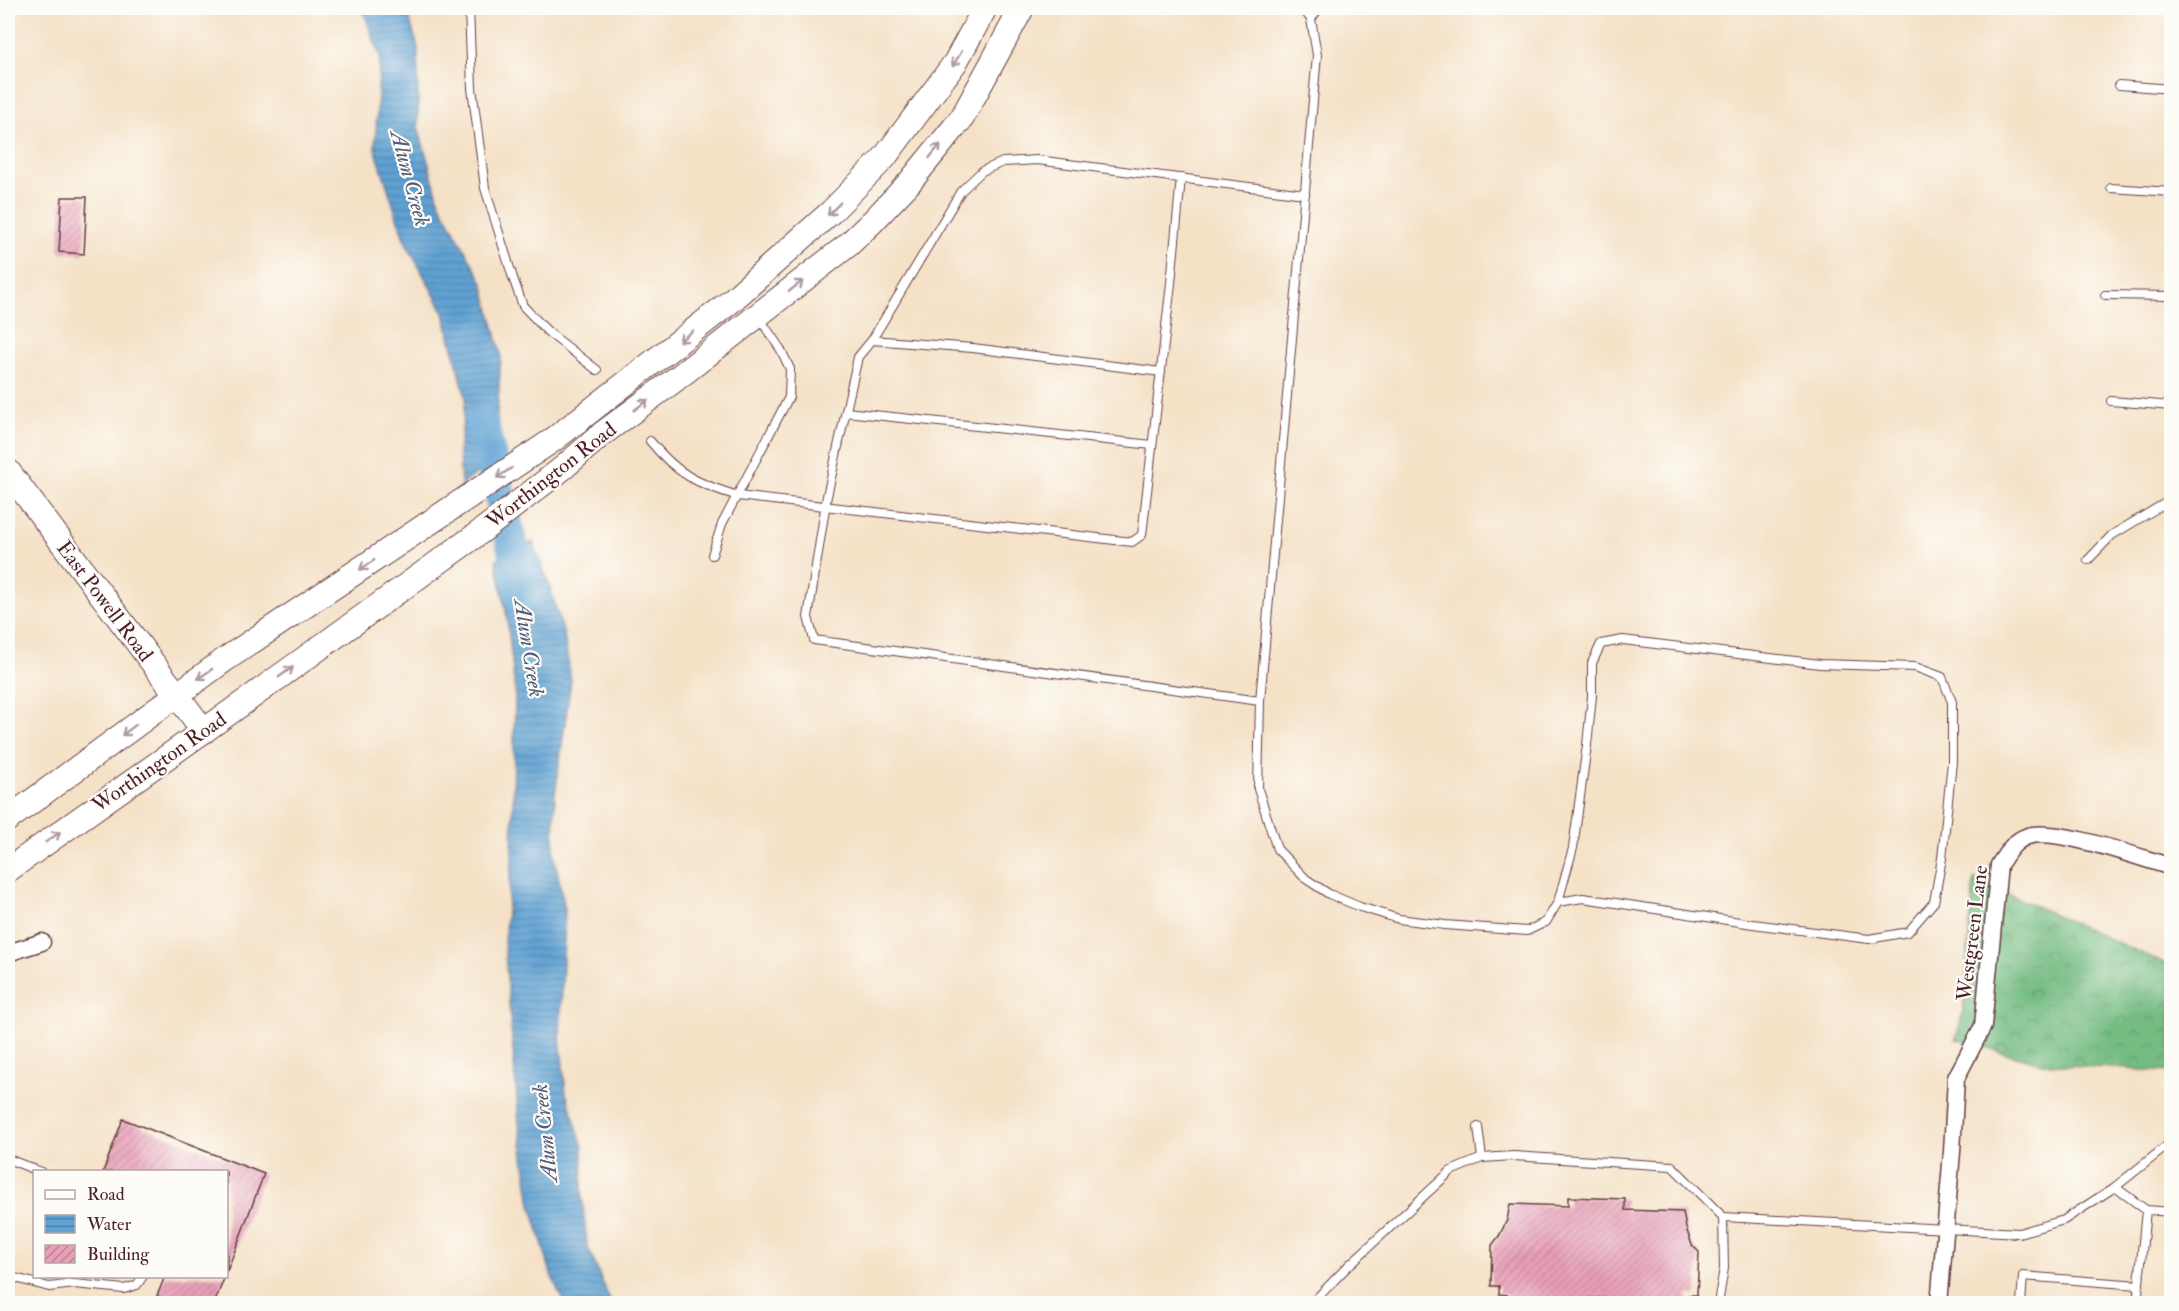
<svg xmlns="http://www.w3.org/2000/svg" width="2179" height="1311" font-family="'IM FELL Double Pica',serif">
  <style>
    .forest { fill: url(#forest-crowns); stroke: #606e56; stroke-width: 1.5 }
    .water { fill: url(#water-rules); stroke: #54607f; stroke-width: 1.5 }
    .lines { fill: none; stroke-linecap: round; stroke-linejoin: round }
    .river { stroke: #5fa2d3; stroke-width: 32 }
    .building { fill: url(#building-hatch) }
    .lane-casing { stroke: #643c42; stroke-width: 10 }
    .street-casing { stroke: #643c42; stroke-width: 19 }
    .secondary-casing { stroke: #643c42; stroke-width: 26 }
    .lane { stroke: #fff; stroke-width: 8 }
    .street { stroke: #fff; stroke-width: 16 }
    .secondary { stroke: #fff; stroke-width: 24 }
    .oneway { stroke: #ae9aa0 }
    .labels { text-anchor: middle; stroke-width: 4.5; stroke-linejoin: round; paint-order: stroke }
    .street-label { font-size: 21px; fill: #4a1f2b; stroke: #fdfcf7 }
    .water-label { font-size: 22px; font-style: italic; fill: #535a77; stroke: #fdfcf7 }
  </style>
  <defs>
    <pattern id="forest-crowns" width="20" height="18" patternUnits="userSpaceOnUse" patternTransform="scale(1.5)"><rect width="20" height="18" fill="#75bc82"/><path d="M2 6a3 3 0 1 1 6 0M12 15a3 3 0 1 1 6 0" fill="none" stroke="#62986b"/></pattern>
    <pattern id="water-rules" width="6" height="5" patternUnits="userSpaceOnUse" patternTransform="scale(1.5)"><rect width="6" height="5" fill="#5fa2d3"/><path d="M0 2.5h6" fill="none" stroke="#5083ab"/></pattern>
    <pattern id="building-hatch" width="6" height="6" patternUnits="userSpaceOnUse" patternTransform="scale(1.5)"><rect width="6" height="6" fill="#e89fb8"/><path d="M-1 1l2-2M0 6l6-6M5 7l2-2" fill="none" stroke="#be8196"/></pattern>
  </defs>
  <rect width="100%" height="100%" fill="#fdfcf7"/>
  <filter id="ink" filterUnits="userSpaceOnUse"><feTurbulence type="fractalNoise" baseFrequency=".0167" numOctaves="2"/><feDisplacementMap in="SourceGraphic" scale="12" xChannelSelector="R" yChannelSelector="G"/><feConvolveMatrix kernelMatrix="1 2 1 2 8 2 1 2 1" color-interpolation-filters="sRGB"/></filter>
  <filter id="wash" filterUnits="userSpaceOnUse"><feTurbulence type="fractalNoise" baseFrequency=".008" numOctaves="4" result="noise"/><feDisplacementMap in="SourceGraphic" scale="24" xChannelSelector="R" yChannelSelector="G"/><feGaussianBlur stdDeviation="1.35" result="paint"/><feColorMatrix in="noise" values="0 0 0 0 0 0 0 0 0 0 0 0 0 0 0 0 0 1.4 0 .05"/><feComposite in="paint" operator="in"/></filter>
  <g filter="url(#wash)">
    <rect width="100%" height="100%" fill="#f4e1c6"/>
    <!-- forest -->
    <path class="forest" d="M1974,879L2166,964H2171V1072L2041,1063L1956,1039L1963,1012Z"/>
    <!-- water -->
    <g class="water">
      <path d="M362,8H406L418,47V127L440,204L483,283L501,355L497,417L503,454L461,485L459,450L466,398L444,313L404,239L375,148L380,56Z"/>
      <path d="M533,542L547,578L564,635L571,680L555,795L554,855L565,909L560,1038L566,1093L583,1147L582,1197L587,1245L611,1303H564L552,1277L531,1204L519,1124L504,941L512,861L515,690L507,617L496,560Z"/>
    </g>
    <g class="lines">
      <!-- river -->
      <path class="river" d="M482,421L514,553L521,595"/>
    </g>
    <g id="blocks">
      <!-- building -->
      <g class="building">
        <path d="M62,197H87L84,254L59,252Z"/>
        <path d="M123,1119L264,1174L227,1271L226,1172H103Z"/>
        <path d="M1568,1197L1625,1199V1210L1683,1212L1686,1228L1692,1245L1699,1252L1697,1295H1688V1302H1680V1304H1619L1603,1298H1588L1563,1304H1506L1507,1295L1499,1294V1286H1491L1492,1245L1499,1236L1507,1220L1510,1204L1568,1206Z"/>
        <path d="M165,1276H225L214,1304H177L157,1296Z"/>
      </g>
    </g>
  </g>
  <g filter="url(#ink)">
    <use href="#blocks" fill-opacity="0" stroke="#643c42" stroke-width="1.5"/>
    <g class="lines">
      <defs>
        <g id="lane">
          <path d="M469,8L472,88L485,188L513,278L523,306L548,332L597,370"/>
          <path d="M1302,8L1311,19L1317,55L1260,701L1258,789L1277,849L1306,879L1329,894L1360,907L1399,919L1445,925L1527,931L1546,922L1558,902L1583,898L1753,924L1869,939L1908,932L1934,902L1942,858L1952,762V702L1942,677L1915,667L1820,664L1623,640L1601,644L1592,663V696L1587,745L1573,848L1558,902"/>
          <path d="M1311,19L1319,8"/>
          <path d="M2119,85L2172,89"/>
          <path d="M2111,188L2172,192"/>
          <path d="M2105,295L2172,296"/>
          <path d="M872,340L973,348L1161,372"/>
          <path d="M2111,401L2172,406"/>
          <path d="M846,412L1152,445"/>
          <path d="M650,441C678,475 696,483 738,496L1132,542L1142,535L1171,283L1181,178"/>
          <path d="M712,555L722,524L789,397L790,369L781,350L758,316"/>
          <path d="M2088,560L2112,535L2172,499"/>
          <path d="M1260,701L814,640L808,617L827,496L858,357L872,340L961,191L982,171L1003,162L1037,160L1305,194"/>
          <path d="M1478,1127L1482,1158"/>
          <path d="M8,1159L41,1172"/>
          <path d="M2115,1187L2146,1210L2137,1304"/>
          <path d="M2146,1210L2172,1212"/>
          <path d="M1723,1217L2019,1233L2064,1220L2115,1187L2168,1145"/>
          <path d="M8,1276L49,1287L75,1284L124,1289L137,1285L143,1276"/>
          <path d="M1315,1304L1317,1298L1348,1266L1451,1171L1482,1158L1514,1156L1672,1166L1723,1217L1724,1268L1718,1304"/>
          <path d="M2021,1304L2023,1276L2139,1285"/>
        </g>
        <g id="street">
          <path d="M8,953L42,942"/>
          <path d="M1939,1304L1952,1152L1956,1078L1983,1026L1999,865C2007,853 2013,841 2028,836C2057,827 2140,858 2172,867"/>
        </g>
        <g id="secondary">
          <path d="M8,471L204,731"/>
          <path d="M8,819L223,661L553,440L730,302L831,212L884,158L955,63L985,8"/>
          <path d="M8,870L250,698L479,533L563,468L602,434L676,379L848,245L873,221L909,183L962,118L1022,8"/>
        </g>
      </defs>
      <!-- lane casing -->
      <use href="#lane" class="lane-casing"/>
      <!-- street casing -->
      <use href="#street" class="street-casing"/>
      <!-- secondary casing -->
      <use href="#secondary" class="secondary-casing"/>
      <!-- lane -->
      <use href="#lane" class="lane"/>
      <!-- street -->
      <use href="#street" class="street"/>
      <!-- secondary -->
      <use href="#secondary" class="secondary"/>
    </g>
    <!-- one-way arrows -->
    <defs><path id="oneway-shaft" d="M-6 0H5M1.5-3L5.5 0L1.5 3" fill="none" stroke-width="1.6" stroke-linecap="round" stroke-linejoin="round" transform="scale(1.5)"/></defs>
    <g class="oneway">
      <use href="#oneway-shaft" transform="translate(957 59) rotate(121)"/>
      <use href="#oneway-shaft" transform="translate(935 151) rotate(-51)"/>
      <use href="#oneway-shaft" transform="translate(834 209) rotate(135)"/>
      <use href="#oneway-shaft" transform="translate(796 286) rotate(-38)"/>
      <use href="#oneway-shaft" transform="translate(686 336) rotate(142)"/>
      <use href="#oneway-shaft" transform="translate(641 405) rotate(-37)"/>
      <use href="#oneway-shaft" transform="translate(504 473) rotate(146)"/>
      <use href="#oneway-shaft" transform="translate(367 565) rotate(146)"/>
      <use href="#oneway-shaft" transform="translate(286 672) rotate(-36)"/>
      <use href="#oneway-shaft" transform="translate(205 674) rotate(145)"/>
      <use href="#oneway-shaft" transform="translate(129 730) rotate(143)"/>
      <use href="#oneway-shaft" transform="translate(53 837) rotate(-35)"/>
    </g>
  </g>
  <g class="labels">
    <!-- street labels -->
    <g class="street-label">
      <text transform="translate(551 475) rotate(-38)" y="7">Worthington Road</text>
      <text transform="translate(105 601) rotate(53)" y="7">East Powell Road</text>
      <text transform="translate(159 762) rotate(-35)" y="7">Worthington Road</text>
      <text transform="translate(1972 933) rotate(-83)" y="7">Westgreen Lane</text>
    </g>
    <!-- water labels -->
    <g class="water-label">
      <text transform="translate(411 178) rotate(75)" y="8">Alum Creek</text>
      <text transform="translate(530 648) rotate(81)" y="8">Alum Creek</text>
      <text transform="translate(544 1133) rotate(-96)" y="8">Alum Creek</text>
    </g>
  </g>
  <!-- margin -->
  <rect width="2179" height="1311" fill="none" stroke="#fdfcf7" stroke-width="30"/>
  <!-- legend -->
  <rect x="33" y="1170" width="195" height="108" fill="#fdfcf7" stroke="#b5a4a5" stroke-width="1.5"/>
  <rect x="45" y="1190" width="30" height="9" fill="#ffffff" stroke="#b5a4a5" stroke-width="1.5"/>
  <text x="87" y="1200" font-size="18" fill="#4a1f2b">Road</text>
  <rect x="45" y="1215" width="30" height="18" fill="url(#water-rules)" stroke="#b5a4a5" stroke-width="1.5"/>
  <text x="87" y="1230" font-size="18" fill="#4a1f2b">Water</text>
  <rect x="45" y="1245" width="30" height="18" fill="url(#building-hatch)" stroke="#b5a4a5" stroke-width="1.5"/>
  <text x="87" y="1260" font-size="18" fill="#4a1f2b">Building</text>
</svg>
